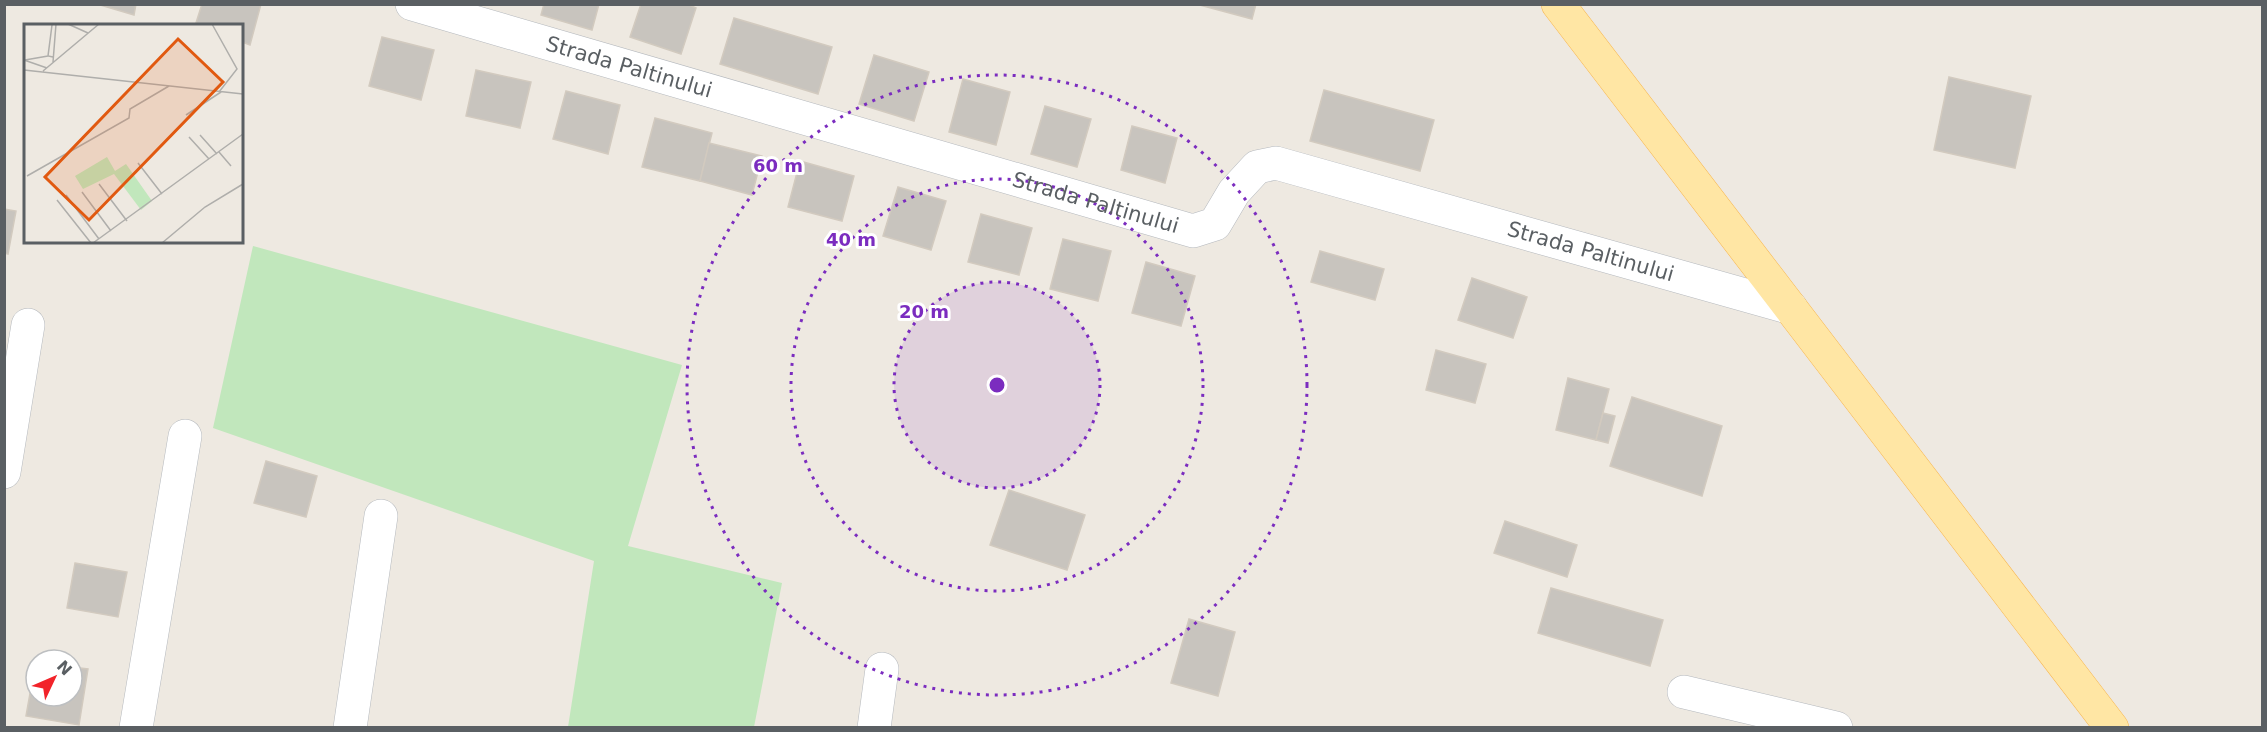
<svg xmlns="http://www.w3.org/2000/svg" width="2267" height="732" font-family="'DejaVu Sans',sans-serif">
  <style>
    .green { fill: #c1e7bc }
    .building { fill: #c8c4be; stroke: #d2cabf; stroke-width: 1.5 }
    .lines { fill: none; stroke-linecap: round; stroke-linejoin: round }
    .minor-casing { stroke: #b4b8bd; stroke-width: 34 }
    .major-casing { stroke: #f8b64f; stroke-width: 34 }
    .minor { stroke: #fff; stroke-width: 33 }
    .major { stroke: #ffe6a4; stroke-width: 33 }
    .ring { fill: none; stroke: #7b2cbf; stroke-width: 3; stroke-dasharray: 3 6 }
    .labels { text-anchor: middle; stroke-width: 6; stroke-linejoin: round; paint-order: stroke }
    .street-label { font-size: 21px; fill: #5a5f63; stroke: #fff }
    .inset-road { fill: none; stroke: #afaeab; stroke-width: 1.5 }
    .view { fill: #e15910; fill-opacity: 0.15; stroke: #e15910; stroke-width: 3 }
    .inset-edge { fill: none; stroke: #5a5f63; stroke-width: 3 }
    .centre { fill: #7b2cbf; stroke: #fff; stroke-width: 3 }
    .ring-label { font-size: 18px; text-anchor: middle; font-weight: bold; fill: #7b2cbf; stroke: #fff; stroke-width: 6; stroke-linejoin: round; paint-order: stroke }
  </style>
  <rect width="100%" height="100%" fill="#eee9e1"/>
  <!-- green -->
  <path class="green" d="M253,246L682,365L628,546L782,583L754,727H568L594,561L213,428Z"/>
  <!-- building -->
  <g class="building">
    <path d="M97,4H136L134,15Z"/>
    <path d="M202,4H261L250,45L242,42V26H195Z"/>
    <path d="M544,4H599L592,30L541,15Z"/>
    <path d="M641,4H687L696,8L681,54L630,37Z"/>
    <path d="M1196,4H1256L1252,19Z"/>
    <path d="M734,18L832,47L818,94L720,64Z"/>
    <path d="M382,37L434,50L421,100L369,86Z"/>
    <path d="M874,55L929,72L914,121L859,104Z"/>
    <path d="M476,70L531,82L520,128L466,116Z"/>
    <path d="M1949,77L2031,96L2015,168L1934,150Z"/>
    <path d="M963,79L1010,92L996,145L949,132Z"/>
    <path d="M1324,90L1434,120L1420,171L1310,141Z"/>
    <path d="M566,91L620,105L608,154L553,139Z"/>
    <path d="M1045,106L1091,119L1077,167L1031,154Z"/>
    <path d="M655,118L712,133L700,181L642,167Z"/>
    <path d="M1132,126L1177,138L1165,183L1121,170Z"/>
    <path d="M709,143L762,156L752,195L700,181Z"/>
    <path d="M800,161L854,176L842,221L788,207Z"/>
    <path d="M898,187L946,201L931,250L883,236Z"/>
    <path d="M4,209L16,211L8,254L4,253Z"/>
    <path d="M981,214L1032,228L1019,275L968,262Z"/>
    <path d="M1063,239L1111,251L1098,301L1050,289Z"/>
    <path d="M1320,251L1384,269L1375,300L1311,282Z"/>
    <path d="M1146,262L1195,276L1181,326L1132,313Z"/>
    <path d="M1472,278L1527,297L1513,338L1458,320Z"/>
    <path d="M1436,350L1486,364L1475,403L1426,390Z"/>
    <path d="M1568,378L1609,389L1596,440L1556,430Z"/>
    <path d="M1632,397L1722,426L1702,496L1610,466Z"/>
    <path d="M1603,413L1615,416L1608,443L1596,440Z"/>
    <path d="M266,461L317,476L306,517L254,503Z"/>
    <path d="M1009,490L1085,515L1067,570L990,545Z"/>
    <path d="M1505,521L1577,545L1567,577L1494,553Z"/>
    <path d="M75,563L127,572L118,617L67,608Z"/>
    <path d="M1551,588L1663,620L1650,666L1538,633Z"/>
    <path d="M1189,619L1235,632L1218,696L1171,683Z"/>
    <path d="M36,660V696H72V667L88,669L79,725L26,716Z"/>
  </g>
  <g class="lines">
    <defs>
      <g id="minor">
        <path id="s1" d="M412,4L1193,231L1215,224L1234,192L1257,167L1276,163L1791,308"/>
        <path d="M4,472L28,325"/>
        <path d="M1684,692L1836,728"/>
        <path d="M136,728L185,436"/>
        <path d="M350,728L381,516"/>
        <path d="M874,728L882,669"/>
      </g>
      <path id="major" d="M1558,4L2112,728"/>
    </defs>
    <!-- minor casing -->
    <use href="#minor" class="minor-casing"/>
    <!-- major casing -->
    <use href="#major" class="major-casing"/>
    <!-- minor -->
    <use href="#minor" class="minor"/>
    <!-- major -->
    <use href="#major" class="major"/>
  </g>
  <!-- distance rings -->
  <circle cx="997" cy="385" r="103" fill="#7b2cbf" fill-opacity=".12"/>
  <g class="ring">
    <circle cx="997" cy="385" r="103"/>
    <circle cx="997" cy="385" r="206"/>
    <circle cx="997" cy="385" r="310"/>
  </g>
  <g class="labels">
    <!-- street labels -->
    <g class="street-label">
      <text dy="7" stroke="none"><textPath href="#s1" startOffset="226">Strada Paltinului</textPath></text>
      <text dy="7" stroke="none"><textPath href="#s1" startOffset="712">Strada Paltinului</textPath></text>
      <text dy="7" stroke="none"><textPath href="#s1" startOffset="1254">Strada Paltinului</textPath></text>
    </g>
  </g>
  <!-- overview -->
  <g transform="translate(24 24)">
    <rect width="219" height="219" fill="#eee9e1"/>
    <path d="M83,133L91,147L102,140L128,177L117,186L90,150L59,165L51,152Z" fill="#c1e7bc"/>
    <path class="inset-road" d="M44,0L64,9M188,0L213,45L195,68M28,1L24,32L29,33M0,36L23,44M1,36L24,32M29,38L32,0M0,46L219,70M19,47L75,0M162,91L197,68M176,111L193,130M165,113L185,135M195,128L207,142M114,139L138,170M3,152L105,94L106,85L145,62M75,160L103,197M58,168L87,207M42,171L75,215M33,176L67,219M69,219L219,110M138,219L181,183L219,160"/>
    <path class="view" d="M154,15L199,58L65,196L21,153Z"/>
    <rect width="219" height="219" class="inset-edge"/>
  </g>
  <circle cx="997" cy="385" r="9" class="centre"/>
  <g class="ring-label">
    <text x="778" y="172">60 m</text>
    <text x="851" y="246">40 m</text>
    <text x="924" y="318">20 m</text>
  </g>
  <!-- border -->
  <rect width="2267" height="732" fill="none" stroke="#5a5f63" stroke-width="12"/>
  <!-- north arrow -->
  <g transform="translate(54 678) rotate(46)"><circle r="28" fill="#ffffff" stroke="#bdbfc1" stroke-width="1.5"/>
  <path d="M0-4.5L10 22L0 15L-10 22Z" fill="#f2232a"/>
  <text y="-9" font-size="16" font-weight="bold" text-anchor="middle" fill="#5a5f63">N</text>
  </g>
</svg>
